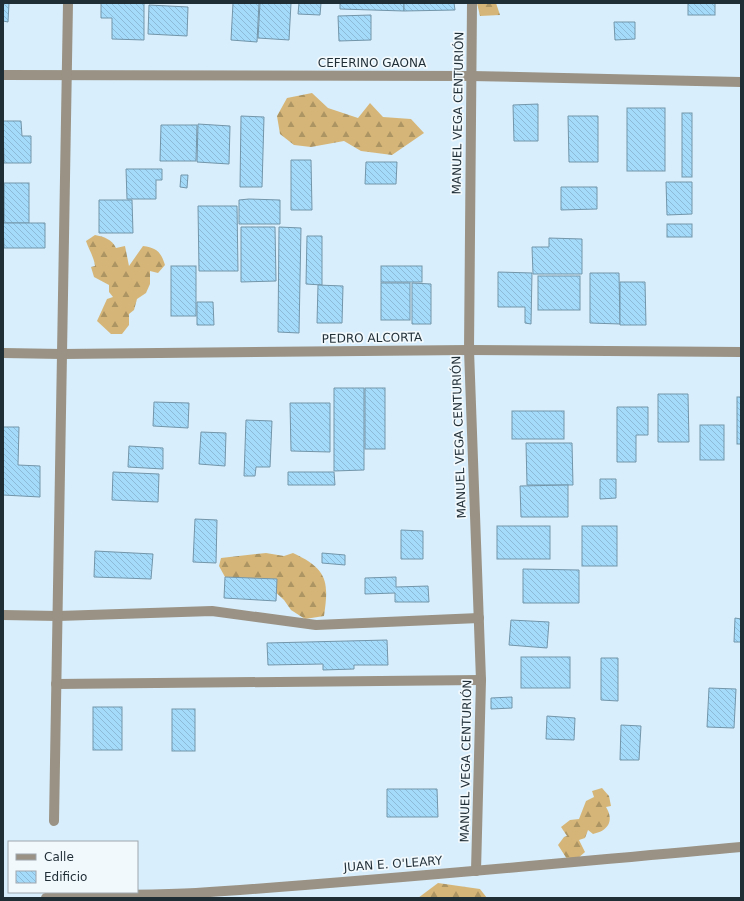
<svg xmlns="http://www.w3.org/2000/svg" width="744" height="901" font-family="'DejaVu Sans',sans-serif">
  <style>
    .forest { fill: url(#forest-firs) }
    .building { fill: url(#building-back-hatch); stroke: #7396aa }
    .lines { fill: none; stroke-linecap: round; stroke-linejoin: round }
    .street { stroke: #9a9284; stroke-width: 10 }
    .labels { text-anchor: middle; stroke-width: 3.5; stroke-linejoin: round; paint-order: stroke }
    .street-label { font-size: 12px; fill: #1f2d35; stroke: #f2f9fd }
  </style>
  <defs>
    <pattern id="forest-firs" width="22" height="20" patternUnits="userSpaceOnUse"><rect width="22" height="20" fill="#d6b678"/><path d="M5 1l3.5 6h-7zM16 11l3.5 6h-7z" fill="#ad9463"/></pattern>
    <pattern id="building-back-hatch" width="6" height="6" patternUnits="userSpaceOnUse"><rect width="6" height="6" fill="#a4dafa"/><path d="M-1 5l2 2M0 0l6 6M5-1l2 2" fill="none" stroke="#8dbbd7"/></pattern>
  </defs>
  <rect width="100%" height="100%" fill="#d8eefc"/>
  <!-- forest -->
  <g class="forest">
    <path d="M477,3H496L500,15L480,16Z"/>
    <path d="M312,93L328,108L358,118L370,103L383,117L411,119L424,133L392,155L361,151L344,141L311,147L294,145L280,134L277,116L287,98Z"/>
    <path d="M95,235C104,237 112,239 116,248L125,246L129,266L143,246C157,248 161,252 165,265L158,273L150,271V284L146,293L137,299L134,310L129,314V325L122,334H111L97,321L107,299L113,297L109,292V285L94,277L91,267L95,266C94,257 89,250 86,241Z"/>
    <path d="M266,553L284,556L293,553C328,569 329,582 324,616L305,619L291,610L284,600L268,585L225,577L219,566L221,558Z"/>
    <path d="M602,788L609,796L611,806L606,807C615,822 607,831 593,834L588,830L585,838L579,840L585,852L577,859H567L558,845L564,837L567,836L561,827L570,820L579,819L586,801L594,797L592,791Z"/>
    <path d="M438,883L480,889L487,898H418Z"/>
  </g>
  <!-- building -->
  <g class="building">
    <path d="M3,3H9L8,22L3,21Z"/>
    <path d="M101,3H144V40L112,39V18H101Z"/>
    <path d="M233,3H259L257,42L231,40Z"/>
    <path d="M260,3H291L289,40L258,38Z"/>
    <path d="M299,3H321L320,15L298,14Z"/>
    <path d="M340,3H404V11L340,9Z"/>
    <path d="M404,3H454L455,10L404,11Z"/>
    <rect x="688" y="3" width="27" height="12"/>
    <path d="M149,5L188,7L187,36L148,34Z"/>
    <path d="M371,15V40L339,41L338,16Z"/>
    <path d="M614,22H635V39L615,40Z"/>
    <path d="M538,104V141H514L513,105Z"/>
    <rect x="627" y="108" width="38" height="63"/>
    <rect x="682" y="113" width="10" height="64"/>
    <path d="M241,116L264,117L262,187H240Z"/>
    <path d="M568,116H598V162H569Z"/>
    <path d="M3,121H21L22,136H31V163H4Z"/>
    <path d="M198,124L230,126L229,164L197,162Z"/>
    <path d="M161,125H197L196,161H160Z"/>
    <path d="M291,160H311L312,210H291Z"/>
    <path d="M366,162H397L396,184H365Z"/>
    <path d="M126,169H162V180H156V199H127Z"/>
    <path d="M181,175H188L187,188L180,187Z"/>
    <path d="M666,182H692V214L667,215Z"/>
    <rect x="4" y="183" width="25" height="40"/>
    <path d="M561,187H597V209L561,210Z"/>
    <path d="M249,199L280,200V224H239V200Z"/>
    <path d="M99,200H132L133,233H99Z"/>
    <path d="M198,206H237L238,271H199Z"/>
    <path d="M3,223H45V248H4Z"/>
    <rect x="667" y="224" width="25" height="13"/>
    <path d="M241,227H275L276,281L241,282Z"/>
    <path d="M279,227L301,228L299,333L278,332Z"/>
    <path d="M307,236H322V285L306,284Z"/>
    <path d="M549,238L582,239V274H533L532,247H549Z"/>
    <rect x="171" y="266" width="25" height="50"/>
    <rect x="381" y="266" width="41" height="16"/>
    <path d="M498,272L532,273L531,324L525,323V307H498Z"/>
    <path d="M590,273H619L620,324L590,323Z"/>
    <rect x="538" y="276" width="42" height="34"/>
    <path d="M620,282H645L646,325H620Z"/>
    <rect x="381" y="283" width="29" height="37"/>
    <path d="M412,283L431,284V324H412Z"/>
    <path d="M318,285L343,286L342,323H317Z"/>
    <path d="M197,302H213L214,325H197Z"/>
    <path d="M334,388H364V470L334,471Z"/>
    <rect x="365" y="388" width="20" height="61"/>
    <path d="M658,394H688L689,442H658Z"/>
    <rect x="737" y="397" width="4" height="47"/>
    <path d="M154,402L189,403L188,428L153,426Z"/>
    <path d="M290,403H330V452L291,451Z"/>
    <path d="M617,407H648V435H636V462H617Z"/>
    <rect x="512" y="411" width="52" height="28"/>
    <path d="M246,420L272,421L270,467H256L255,476H244Z"/>
    <rect x="700" y="425" width="24" height="35"/>
    <path d="M3,427H19L18,465L40,466V497L3,495Z"/>
    <path d="M201,432L226,433L225,466L199,464Z"/>
    <path d="M526,443H572L573,485H527Z"/>
    <path d="M129,446L163,448V469L128,467Z"/>
    <path d="M113,472L159,474L158,502L112,500Z"/>
    <path d="M288,472H334L335,485H288Z"/>
    <path d="M600,479H616V498L600,499Z"/>
    <path d="M568,485V517H521L520,486Z"/>
    <path d="M195,519L217,520L216,563L193,562Z"/>
    <rect x="497" y="526" width="53" height="33"/>
    <rect x="582" y="526" width="35" height="40"/>
    <path d="M401,530L423,531V559H401Z"/>
    <path d="M95,551L153,554L151,579L94,577Z"/>
    <path d="M322,553L345,555V565L322,563Z"/>
    <path d="M523,569L579,570V603H523Z"/>
    <path d="M225,577L277,579L276,601L224,598Z"/>
    <path d="M396,577V587L428,586L429,602H395V593L365,594V578Z"/>
    <path d="M735,618L741,619V642H734Z"/>
    <path d="M511,620L549,622L547,648L509,645Z"/>
    <path d="M387,640L388,665H354V669L323,670V664L268,665L267,643Z"/>
    <rect x="521" y="657" width="49" height="31"/>
    <path d="M601,658H618V701L601,700Z"/>
    <path d="M709,688L736,689L734,728L707,727Z"/>
    <path d="M512,697V708L491,709V698Z"/>
    <rect x="93" y="707" width="29" height="43"/>
    <rect x="172" y="709" width="23" height="42"/>
    <path d="M547,716L575,718L574,740L546,739Z"/>
    <path d="M621,725L641,726L639,760H620Z"/>
    <path d="M387,789H437L438,817H387Z"/>
  </g>
  <g class="lines">
    <!-- street -->
    <g class="street">
      <path d="M472,3L469,350L481,680L476,871"/>
      <path d="M3,75L471,76L741,82"/>
      <path d="M3,353L62,354L469,350L741,352"/>
      <path d="M3,615L58,616L212,611L316,625L479,618"/>
      <path d="M56,684L481,680"/>
      <path d="M54,821L68,3"/>
      <path d="M46,898C96,893 146,896 196,893C378,881 560,863 741,847"/>
    </g>
  </g>
  <g class="labels">
    <!-- street labels -->
    <g class="street-label">
      <text x="372" y="67">CEFERINO GAONA</text>
      <text transform="translate(458 113) rotate(-89)" y="4">MANUEL VEGA CENTURIÓN</text>
      <text transform="translate(372 338) rotate(-1)" y="4">PEDRO ALCORTA</text>
      <text transform="translate(459 437) rotate(-92)" y="4">MANUEL VEGA CENTURIÓN</text>
      <text transform="translate(466 761) rotate(-89)" y="4">MANUEL VEGA CENTURIÓN</text>
      <text transform="translate(393 864) rotate(-4)" y="4">JUAN E. O'LEARY</text>
    </g>
  </g>
  <!-- border -->
  <rect width="744" height="901" fill="none" stroke="#1f2d35" stroke-width="8"/>
  <!-- legend -->
  <rect x="8" y="841" width="130" height="52" fill="#f2f9fd" stroke="#9ea7ad"/>
  <rect x="16" y="854" width="20" height="6" fill="#9a9284" stroke="#9ea7ad"/>
  <text x="44" y="861" font-size="12" fill="#1f2d35">Calle</text>
  <rect x="16" y="871" width="20" height="12" fill="url(#building-back-hatch)" stroke="#9ea7ad"/>
  <text x="44" y="881" font-size="12" fill="#1f2d35">Edificio</text>
</svg>
